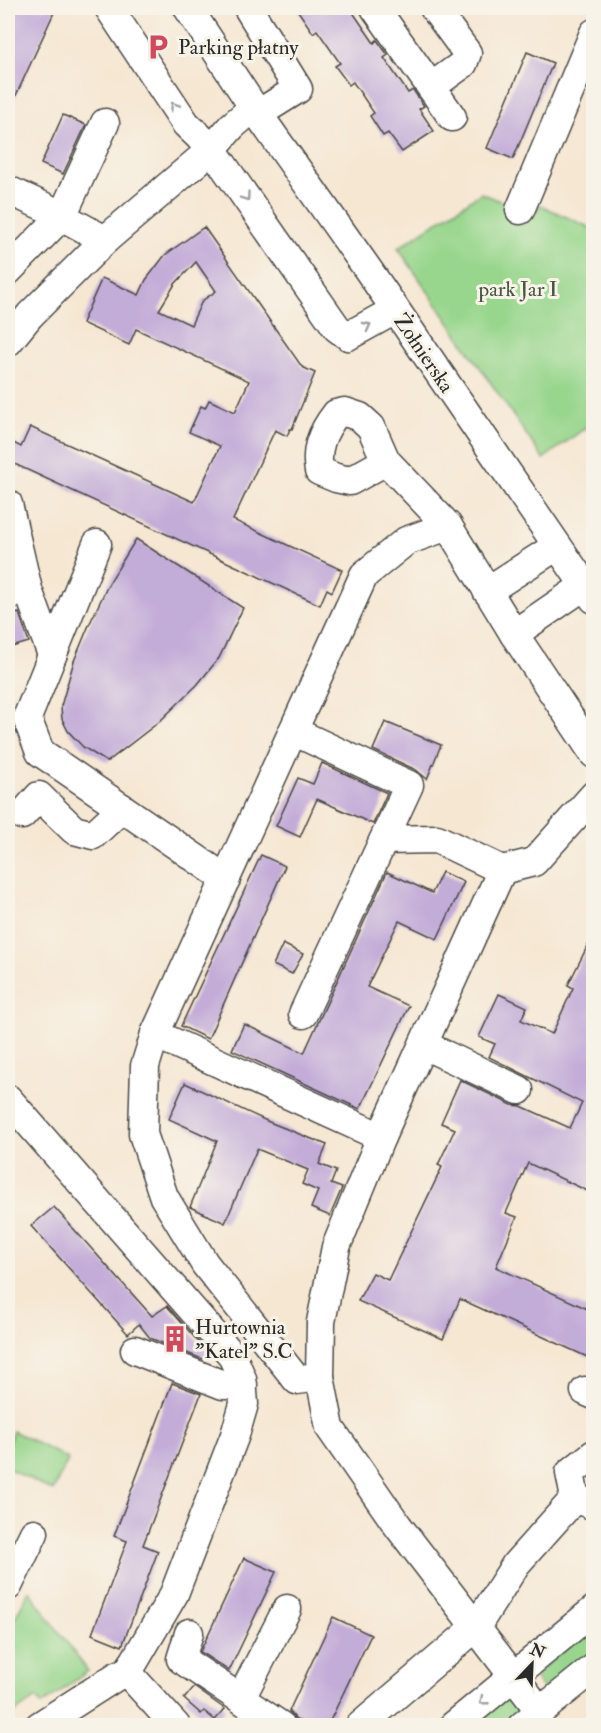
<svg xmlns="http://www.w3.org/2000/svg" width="601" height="1733" font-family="'IM FELL Double Pica',serif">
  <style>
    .green { fill: #97d68c; stroke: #61805c; stroke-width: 1.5 }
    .building { fill: #c2acd8; fill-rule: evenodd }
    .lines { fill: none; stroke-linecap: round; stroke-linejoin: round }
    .minor-casing { stroke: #494744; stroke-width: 31 }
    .minor { stroke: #fff; stroke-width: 28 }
    .oneway { stroke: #a0a0a0 }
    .labels { text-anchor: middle; stroke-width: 6; stroke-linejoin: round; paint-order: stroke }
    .poi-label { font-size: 21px; fill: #2b2b2b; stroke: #f7f3e8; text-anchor: start }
    .park-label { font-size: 21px; fill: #465643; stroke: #f7f3e8 }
    .street-label { font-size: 21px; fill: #2b2b2b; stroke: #f7f3e8 }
  </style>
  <rect width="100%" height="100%" fill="#f7f3e8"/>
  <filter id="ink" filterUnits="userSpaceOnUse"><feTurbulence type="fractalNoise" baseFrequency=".0167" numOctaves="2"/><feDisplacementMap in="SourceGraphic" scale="12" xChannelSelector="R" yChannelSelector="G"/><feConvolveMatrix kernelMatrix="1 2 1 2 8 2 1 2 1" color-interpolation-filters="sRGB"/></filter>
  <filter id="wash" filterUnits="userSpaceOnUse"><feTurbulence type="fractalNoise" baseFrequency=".008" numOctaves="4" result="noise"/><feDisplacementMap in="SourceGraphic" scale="24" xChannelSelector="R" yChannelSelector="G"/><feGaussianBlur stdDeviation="1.35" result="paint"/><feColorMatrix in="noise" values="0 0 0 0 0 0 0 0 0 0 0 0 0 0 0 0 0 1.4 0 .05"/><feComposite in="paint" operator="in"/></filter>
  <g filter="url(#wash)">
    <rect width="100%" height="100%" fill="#f6e7d3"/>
    <!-- green -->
    <g class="green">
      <path d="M481,193L534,215L540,205L593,229V422L543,459L398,248Z"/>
      <path d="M13,1431L68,1459L53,1491L8,1468V1444Z"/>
      <path d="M29,1591L88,1671L42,1705L36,1698L8,1717V1631Z"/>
      <path d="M593,1625V1653L548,1690C540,1686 536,1683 536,1674Z"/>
      <path d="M504,1698H512C523,1709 515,1717 506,1725L469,1726Z"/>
    </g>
    <g id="blocks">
      <!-- building -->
      <g class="building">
        <path d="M8,8H56L8,113Z"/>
        <path d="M296,8H350L374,43L377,40L388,55L384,58L408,93L413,90L424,106L419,109L434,131L402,152L388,133L383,136L370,116L374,113L353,82L349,85L335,66L340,63L317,30L313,33Z"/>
        <path d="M527,52L553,63L513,159L487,148Z"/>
        <path d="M63,115L86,125L63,174L41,164Z"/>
        <path d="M204,227L302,367L315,373L292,429H290L287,436L275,430L233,520L342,570L332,592L327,589L320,605L8,461V440L21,447L30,427L194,502L220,446L189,432L201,406L205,408L209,400L235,412L249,381L136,329L129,345L82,323L102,278L139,295L146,280L165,255ZM196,262L216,291L202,301L191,325L159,310L175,284Z"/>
        <path d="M136,539L243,608L219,658L197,685L159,722L107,762L83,747L68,731L62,719L61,706L74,661L89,625L109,583Z"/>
        <path d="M19,613L29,642L8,648V616Z"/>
        <path d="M385,722L441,745L427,779L416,770L373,750Z"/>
        <path d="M322,763L387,793L373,824L317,799L300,837L276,826L298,778L313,784Z"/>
        <path d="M261,855L285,866L208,1039L181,1026Z"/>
        <path d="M387,872L432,893L442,872L464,882L437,939L399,921L367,987L409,1006L360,1109L232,1050L244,1024L304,1053Z"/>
        <path d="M594,933V1194L528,1163L506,1213L517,1217L496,1267L594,1312V1360L460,1299L443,1339L358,1301L373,1273L388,1280L442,1167L438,1165L455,1129L441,1123L460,1080L512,1105L521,1106L570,1128L582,1103L489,1057L495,1044L479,1037L499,994L527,1007L521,1020L552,1034L573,988L568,985Z"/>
        <path d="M283,944L303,954L292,974L273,965Z"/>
        <path d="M185,1083L269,1122L327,1145L319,1164L336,1171L331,1184L342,1188L330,1216L311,1208L318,1191L302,1184L308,1170L257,1149L225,1223L190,1207L217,1141L169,1119Z"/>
        <path d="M54,1207L152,1316L167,1306L209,1354L202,1359L150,1338L139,1324L128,1334L31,1226Z"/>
        <path d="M172,1383L201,1394L143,1545L158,1551L122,1646L92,1634L127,1541L114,1536Z"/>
        <path d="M244,1558L276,1572L229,1671L200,1652Z"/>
        <path d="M333,1617L371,1635L328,1725H309L296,1719L289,1711Z"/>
        <path d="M194,1687L225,1709L215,1720L204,1711L201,1714L184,1699Z"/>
      </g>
    </g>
  </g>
  <g filter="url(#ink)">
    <use href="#blocks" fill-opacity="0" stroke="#494744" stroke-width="1.5"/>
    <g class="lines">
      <defs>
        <g id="minor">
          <path d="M109,8L186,124L212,149L337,328L348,336L395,310"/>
          <path d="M188,8L258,114L369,271L594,599"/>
          <path d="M248,8L298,89L258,114"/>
          <path d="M375,8L452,117"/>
          <path d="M431,87L463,64L467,53L434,8"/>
          <path d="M8,190L45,207L105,240"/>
          <path d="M520,210L594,33"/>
          <path d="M8,271L62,216L105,123"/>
          <path d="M8,342L30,315L105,240L212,149L232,126L253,108"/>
          <path d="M386,461L350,481L336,478L319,471C315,449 322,432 336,414L345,412L360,417L371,427L386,461L448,526L514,634L594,754"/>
          <path d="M8,504L28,590L8,595"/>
          <path d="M97,544L27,718L40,752L226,879"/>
          <path d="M28,590L52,655"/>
          <path d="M487,591L557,546"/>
          <path d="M514,634L584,586"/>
          <path d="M293,731L409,785L303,1014"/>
          <path d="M22,815L39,796L74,830L93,835L122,808"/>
          <path d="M384,840L437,839L502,870"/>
          <path d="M155,1034L381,1137"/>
          <path d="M424,1045L519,1090"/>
          <path d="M8,1099L232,1355L242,1379L244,1404L235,1435L174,1594L134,1662L127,1672L117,1676L39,1726"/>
          <path d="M135,1350L223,1385H243"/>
          <path d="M320,1377L297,1380L205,1264L164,1197L143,1134L145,1066L155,1034L364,575L406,541L448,526"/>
          <path d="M585,1391L594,1395"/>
          <path d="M575,1498L570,1473L594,1454"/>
          <path d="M8,1586L34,1533"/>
          <path d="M189,1633L181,1659L281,1726"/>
          <path d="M127,1672L176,1726"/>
          <path d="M241,1698L287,1609"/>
          <path d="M540,1711L398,1526L330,1428L320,1377L321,1322L336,1247L381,1137L502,870L534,862L594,795"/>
          <path d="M360,1726L476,1627L516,1564L575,1498L594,1506"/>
          <path d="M453,1726L594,1610"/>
          <path d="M522,1726L594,1668"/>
        </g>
      </defs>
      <!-- minor casing -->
      <use href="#minor" class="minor-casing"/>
      <!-- minor -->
      <use href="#minor" class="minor"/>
    </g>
    <!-- one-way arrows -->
    <defs><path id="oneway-chevron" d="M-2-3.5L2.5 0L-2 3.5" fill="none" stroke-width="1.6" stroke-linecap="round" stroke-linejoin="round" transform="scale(1.5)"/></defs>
    <g class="oneway">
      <use href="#oneway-chevron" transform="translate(174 106) rotate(-123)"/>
      <use href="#oneway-chevron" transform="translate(246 197) rotate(55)"/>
      <use href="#oneway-chevron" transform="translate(367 326) rotate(-28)"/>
      <use href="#oneway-chevron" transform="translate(483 1701) rotate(141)"/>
    </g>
  </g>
  <!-- icons -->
  <defs>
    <symbol id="parking-bare" viewBox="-9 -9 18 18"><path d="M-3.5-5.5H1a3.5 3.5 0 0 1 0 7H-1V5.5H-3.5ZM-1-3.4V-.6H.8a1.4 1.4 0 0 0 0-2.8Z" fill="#d1495b" stroke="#f7f3e8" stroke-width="2.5" paint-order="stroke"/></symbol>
    <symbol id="building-bare" viewBox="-9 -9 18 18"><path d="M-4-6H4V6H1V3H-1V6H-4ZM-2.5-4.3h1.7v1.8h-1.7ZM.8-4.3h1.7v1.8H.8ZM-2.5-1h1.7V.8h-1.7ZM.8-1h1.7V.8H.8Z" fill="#d1495b" stroke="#f7f3e8" stroke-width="2.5" paint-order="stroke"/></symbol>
  </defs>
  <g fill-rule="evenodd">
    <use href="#parking-bare" x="139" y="28" width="38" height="38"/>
    <use href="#building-bare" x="156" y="1320" width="38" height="38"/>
  </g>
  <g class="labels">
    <!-- poi labels -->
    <g class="poi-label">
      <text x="178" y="54">Parking płatny</text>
      <text x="195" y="1334">Hurtownia<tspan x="195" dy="24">"Katel" S.C</tspan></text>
    </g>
    <!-- park labels -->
    <g class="park-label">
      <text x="518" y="296">park Jar I</text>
    </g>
    <!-- street labels -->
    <g class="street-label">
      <text transform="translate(424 353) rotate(56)" y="7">Żołnierska</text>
    </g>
  </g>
  <!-- margin -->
  <rect width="601" height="1733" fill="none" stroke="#f7f3e8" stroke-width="30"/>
  <!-- north arrow -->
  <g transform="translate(532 1664) rotate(23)" stroke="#f7f3e8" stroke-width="4.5" paint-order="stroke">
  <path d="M0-4.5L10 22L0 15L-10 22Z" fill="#2b2b2b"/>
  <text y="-9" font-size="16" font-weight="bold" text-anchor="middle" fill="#2b2b2b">N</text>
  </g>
</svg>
